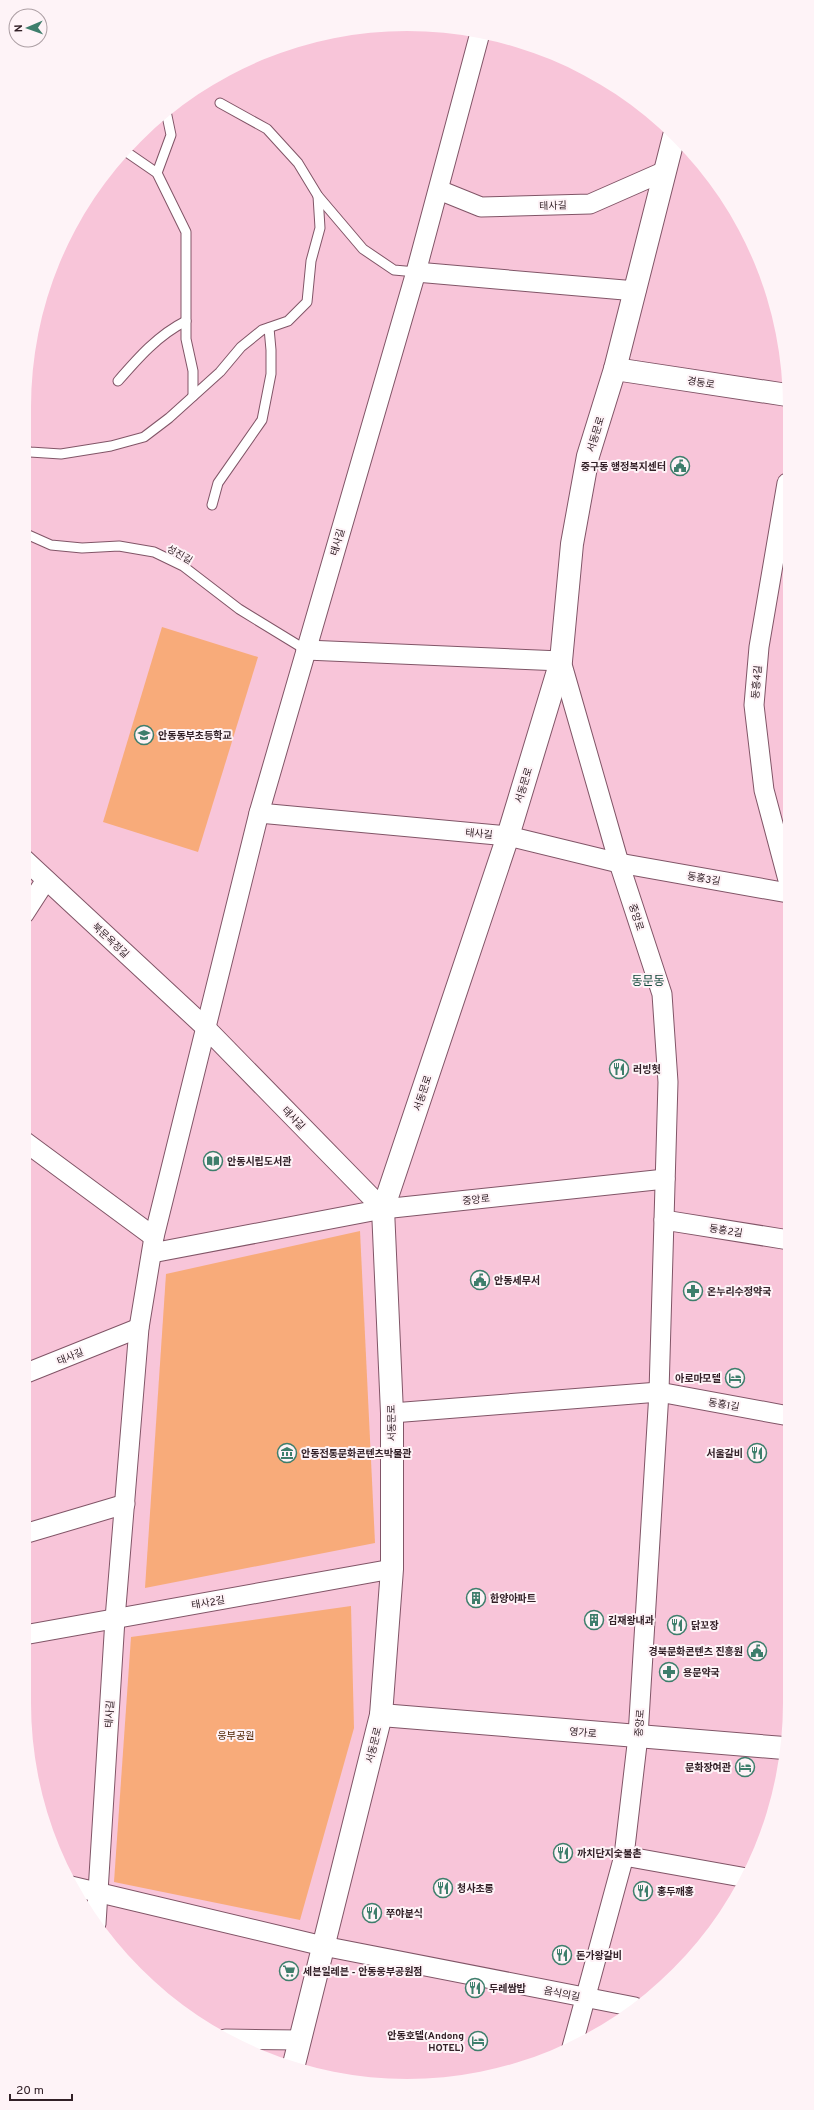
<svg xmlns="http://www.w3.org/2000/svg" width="814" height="2110" font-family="Overpass,'Noto Sans KR',sans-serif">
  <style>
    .green { fill: #f8ab7a }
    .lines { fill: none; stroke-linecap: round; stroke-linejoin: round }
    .lane-casing { stroke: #815567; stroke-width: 11 }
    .street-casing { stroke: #815567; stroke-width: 21 }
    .secondary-casing { stroke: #815567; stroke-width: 24 }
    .lane { stroke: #fff; stroke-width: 9 }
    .street { stroke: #fff; stroke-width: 19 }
    .secondary { stroke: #fff; stroke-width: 22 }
    .labels { text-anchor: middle; stroke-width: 4; stroke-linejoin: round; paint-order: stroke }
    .street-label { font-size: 10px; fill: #322027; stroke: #fef3f7 }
    .poi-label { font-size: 10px; font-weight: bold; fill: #322027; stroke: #fef3f7; text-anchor: start }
    .park-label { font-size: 10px; fill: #4f2300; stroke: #fef3f7 }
    .quarter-label { font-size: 12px; fill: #0d4437; stroke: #fef3f7 }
  </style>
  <rect width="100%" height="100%" fill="#f8c5d9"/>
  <!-- green -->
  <g class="green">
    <path d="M162,627L258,657L198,852L103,822Z"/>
    <path d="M360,1231L375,1543L145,1588L166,1274Z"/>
    <path d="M351,1606L354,1728L300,1920L114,1882L131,1637Z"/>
  </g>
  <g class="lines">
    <defs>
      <g id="lane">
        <path d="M220,103L267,129L298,163L318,196L363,249L394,270L416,272"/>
        <path d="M125,151L157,173L186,232V339L193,371V396"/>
        <path d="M157,173L171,135L166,111"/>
        <path d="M118,381C138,358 158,335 186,321"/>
        <path d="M24,449L30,452L61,454L111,446L144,437L169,418L220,372L241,347L262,330L288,321L307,302L311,261L320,228L318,196"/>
        <path d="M212,505L218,483L262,420L271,374V350L269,328"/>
        <path d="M24,533L51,545L82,548L119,546L154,552L183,566L239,609L306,650"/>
      </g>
      <g id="street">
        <path d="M439,190L481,207L590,204L665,171"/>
        <path d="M416,272L636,291"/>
        <path d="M787,483L759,647L754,705L764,790L788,880"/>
        <path d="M306,650L561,661L619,863L662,994L668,1082L659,1392L638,1736L624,1856L572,2047"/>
        <path d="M259,813L508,836L619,863L788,893"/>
        <path d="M24,859L205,1027L383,1209"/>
        <path d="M24,914L46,880"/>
        <path d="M24,1141L154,1237"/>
        <path d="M664,1220L789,1240"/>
        <path d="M152,1253L383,1209L665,1179"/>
        <path d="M24,1374L139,1328"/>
        <path d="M392,1413L659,1392L789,1416"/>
        <path d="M24,1534L125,1504"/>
        <path d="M24,1635L392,1569"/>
        <path d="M624,1856L747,1878"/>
        <path d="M71,1886L323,1946L635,2007"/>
        <path d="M96,1924L115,1619L139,1328L154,1237L259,813L416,272L480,33"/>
        <path d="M225,2039L300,2040"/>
      </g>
      <g id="secondary">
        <path d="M615,369L787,395"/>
        <path d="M381,1715L784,1748"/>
        <path d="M293,2068L381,1715L392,1569V1413L383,1209L508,836L561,661L572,544L588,456L615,369L674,136"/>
      </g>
    </defs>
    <!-- lane casing -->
    <use href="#lane" class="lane-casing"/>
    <!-- street casing -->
    <use href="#street" class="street-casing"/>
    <!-- secondary casing -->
    <use href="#secondary" class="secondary-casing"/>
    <!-- lane -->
    <use href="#lane" class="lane"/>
    <!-- street -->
    <use href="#street" class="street"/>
    <!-- secondary -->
    <use href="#secondary" class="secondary"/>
  </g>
  <!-- icons -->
  <defs>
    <symbol id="civic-ring" viewBox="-11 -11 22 22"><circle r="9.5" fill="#fef3f7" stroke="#3e7e6c" stroke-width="1.5"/><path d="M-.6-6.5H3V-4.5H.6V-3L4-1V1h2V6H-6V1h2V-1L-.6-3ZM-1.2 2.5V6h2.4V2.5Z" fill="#3e7e6c"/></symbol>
    <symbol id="school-ring" viewBox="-11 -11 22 22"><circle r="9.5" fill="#fef3f7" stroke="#3e7e6c" stroke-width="1.5"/><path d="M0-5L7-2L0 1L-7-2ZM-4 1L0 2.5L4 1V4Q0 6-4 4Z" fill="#3e7e6c"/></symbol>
    <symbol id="restaurant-ring" viewBox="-11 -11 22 22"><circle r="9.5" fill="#fef3f7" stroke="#3e7e6c" stroke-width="1.5"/><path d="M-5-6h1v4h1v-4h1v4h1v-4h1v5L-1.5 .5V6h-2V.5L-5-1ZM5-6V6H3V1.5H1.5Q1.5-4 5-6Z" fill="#3e7e6c"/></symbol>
    <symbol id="library-ring" viewBox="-11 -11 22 22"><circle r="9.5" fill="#fef3f7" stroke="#3e7e6c" stroke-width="1.5"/><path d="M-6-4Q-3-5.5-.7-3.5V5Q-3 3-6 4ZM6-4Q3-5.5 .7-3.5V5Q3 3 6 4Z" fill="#3e7e6c"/></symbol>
    <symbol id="pharmacy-ring" viewBox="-11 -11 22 22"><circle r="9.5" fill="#fef3f7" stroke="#3e7e6c" stroke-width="1.5"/><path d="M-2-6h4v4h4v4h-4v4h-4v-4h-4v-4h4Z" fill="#3e7e6c"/></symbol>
    <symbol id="hotel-ring" viewBox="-11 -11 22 22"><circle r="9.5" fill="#fef3f7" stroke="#3e7e6c" stroke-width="1.5"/><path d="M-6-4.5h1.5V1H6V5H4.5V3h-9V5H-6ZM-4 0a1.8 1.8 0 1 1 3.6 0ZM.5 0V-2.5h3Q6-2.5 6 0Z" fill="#3e7e6c"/></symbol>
    <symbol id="museum-ring" viewBox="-11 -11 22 22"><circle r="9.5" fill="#fef3f7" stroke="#3e7e6c" stroke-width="1.5"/><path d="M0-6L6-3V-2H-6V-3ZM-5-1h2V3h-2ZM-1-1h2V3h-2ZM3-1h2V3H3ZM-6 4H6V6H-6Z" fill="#3e7e6c"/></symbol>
    <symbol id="building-ring" viewBox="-11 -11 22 22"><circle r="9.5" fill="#fef3f7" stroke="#3e7e6c" stroke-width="1.5"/><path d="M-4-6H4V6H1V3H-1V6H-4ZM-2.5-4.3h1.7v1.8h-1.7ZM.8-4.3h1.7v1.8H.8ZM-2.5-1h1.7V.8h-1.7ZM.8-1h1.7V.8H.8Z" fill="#3e7e6c"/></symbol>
    <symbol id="supermarket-ring" viewBox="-11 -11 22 22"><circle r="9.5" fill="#fef3f7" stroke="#3e7e6c" stroke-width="1.5"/><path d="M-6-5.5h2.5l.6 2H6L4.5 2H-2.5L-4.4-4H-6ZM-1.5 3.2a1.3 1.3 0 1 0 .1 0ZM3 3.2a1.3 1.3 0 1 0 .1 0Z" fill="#3e7e6c"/></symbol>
  </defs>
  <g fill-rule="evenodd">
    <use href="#civic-ring" x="669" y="455" width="22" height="22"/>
    <use href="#school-ring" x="133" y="724" width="22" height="22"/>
    <use href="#restaurant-ring" x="608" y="1058" width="22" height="22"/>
    <use href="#library-ring" x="202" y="1150" width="22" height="22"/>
    <use href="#civic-ring" x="469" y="1269" width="22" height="22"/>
    <use href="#pharmacy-ring" x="682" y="1280" width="22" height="22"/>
    <use href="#hotel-ring" x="724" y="1367" width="22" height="22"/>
    <use href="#museum-ring" x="276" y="1442" width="22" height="22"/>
    <use href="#restaurant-ring" x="746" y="1442" width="22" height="22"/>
    <use href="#building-ring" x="465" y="1587" width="22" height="22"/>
    <use href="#building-ring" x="583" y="1609" width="22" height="22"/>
    <use href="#restaurant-ring" x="666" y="1614" width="22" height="22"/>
    <use href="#civic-ring" x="746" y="1640" width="22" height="22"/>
    <use href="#pharmacy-ring" x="658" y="1661" width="22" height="22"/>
    <use href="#hotel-ring" x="734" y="1756" width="22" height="22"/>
    <use href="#restaurant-ring" x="552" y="1842" width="22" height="22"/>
    <use href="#restaurant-ring" x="432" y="1877" width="22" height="22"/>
    <use href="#restaurant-ring" x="632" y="1880" width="22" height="22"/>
    <use href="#restaurant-ring" x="361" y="1902" width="22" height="22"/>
    <use href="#restaurant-ring" x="551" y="1944" width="22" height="22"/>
    <use href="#supermarket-ring" x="278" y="1960" width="22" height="22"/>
    <use href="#restaurant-ring" x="464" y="1977" width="22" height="22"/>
    <use href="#hotel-ring" x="467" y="2030" width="22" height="22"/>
  </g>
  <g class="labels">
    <!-- street labels -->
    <g class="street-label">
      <text transform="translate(553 205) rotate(-2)" y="4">태사길</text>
      <text transform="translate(701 382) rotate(9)" y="4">경동로</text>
      <text transform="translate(595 434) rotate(-73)" y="4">서동문로</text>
      <text transform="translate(337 542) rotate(-74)" y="4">태사길</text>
      <text transform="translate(180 554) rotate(30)" y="4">성진길</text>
      <text transform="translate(756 682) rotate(-85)" y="4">동흥4길</text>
      <text transform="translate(523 785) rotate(-73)" y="4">서동문로</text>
      <text transform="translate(479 833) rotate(5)" y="4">태사길</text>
      <text transform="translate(704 878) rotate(10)" y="4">동흥3길</text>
      <text transform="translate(637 917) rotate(72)" y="4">중앙로</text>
      <text transform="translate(111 940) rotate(43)" y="4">북문옥정길</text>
      <text transform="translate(422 1093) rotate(-72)" y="4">서동문로</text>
      <text transform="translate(294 1118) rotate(46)" y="4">태사길</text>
      <text transform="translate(476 1199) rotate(-6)" y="4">중앙로</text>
      <text transform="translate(726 1230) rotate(9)" y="4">동흥2길</text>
      <text transform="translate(70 1356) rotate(-22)" y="4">태사길</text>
      <text transform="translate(724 1404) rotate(10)" y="4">동흥1길</text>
      <text transform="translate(391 1423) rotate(-91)" y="4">서동문로</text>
      <text transform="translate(208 1602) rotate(-10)" y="4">태사2길</text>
      <text transform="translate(109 1714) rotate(-86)" y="4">태사길</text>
      <text transform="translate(639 1723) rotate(-86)" y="4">중앙로</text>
      <text transform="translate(583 1732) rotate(5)" y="4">영가로</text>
      <text transform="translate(373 1745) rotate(-76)" y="4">서동문로</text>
      <text transform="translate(562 1993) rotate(11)" y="4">음식의길</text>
    </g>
    <!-- poi labels -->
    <g class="poi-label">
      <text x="666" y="470" text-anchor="end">중구동 행정복지센터</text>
      <text x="158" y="739">안동동부초등학교</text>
      <text x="633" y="1073">러빙헛</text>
      <text x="227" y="1165">안동시립도서관</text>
      <text x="494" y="1284">안동세무서</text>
      <text x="707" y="1295">온누리수정약국</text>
      <text x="721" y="1382" text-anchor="end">아로마모텔</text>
      <text x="301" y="1457">안동전통문화콘텐츠박물관</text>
      <text x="743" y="1457" text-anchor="end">서울갈비</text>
      <text x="490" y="1602">한양아파트</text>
      <text x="608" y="1624">김재왕내과</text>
      <text x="691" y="1629">닭꼬장</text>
      <text x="743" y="1655" text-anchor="end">경북문화콘텐츠 진흥원</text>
      <text x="683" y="1676">용문약국</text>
      <text x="731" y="1771" text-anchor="end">문화장여관</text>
      <text x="577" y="1857">까치단지숯불촌</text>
      <text x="457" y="1892">청사초롱</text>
      <text x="657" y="1895">홍두깨홍</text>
      <text x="386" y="1917">쭈야분식</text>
      <text x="576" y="1959">돈가왕갈비</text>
      <text x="303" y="1975">세븐일레븐 - 안동웅부공원점</text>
      <text x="489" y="1992">두레쌈밥</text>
      <text x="464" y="2039" text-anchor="end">안동호텔(Andong<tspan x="464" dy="12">HOTEL)</tspan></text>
    </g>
    <!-- park labels -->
    <g class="park-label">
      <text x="236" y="1739">웅부공원</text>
    </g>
    <!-- quarter labels -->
    <g class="quarter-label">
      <text x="648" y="985">동문동</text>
    </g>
  </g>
  <!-- crop -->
  <path d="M0 0H814V2110H0ZM407 31H407A376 376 0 0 1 783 407V1703A376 376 0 0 1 407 2079H407A376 376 0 0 1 31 1703V407A376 376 0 0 1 407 31Z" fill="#fef3f7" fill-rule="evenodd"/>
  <!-- north arrow -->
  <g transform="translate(28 28) rotate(268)"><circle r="19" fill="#fef3f7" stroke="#ac9fa4"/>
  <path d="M0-3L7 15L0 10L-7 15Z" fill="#3e7e6c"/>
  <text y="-6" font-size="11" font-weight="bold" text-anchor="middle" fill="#322027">N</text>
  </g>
  <!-- scale -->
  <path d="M10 2094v6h62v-6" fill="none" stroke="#322027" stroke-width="2"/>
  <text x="16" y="2094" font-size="12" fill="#322027" stroke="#fef3f7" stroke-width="3" paint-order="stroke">20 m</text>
</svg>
